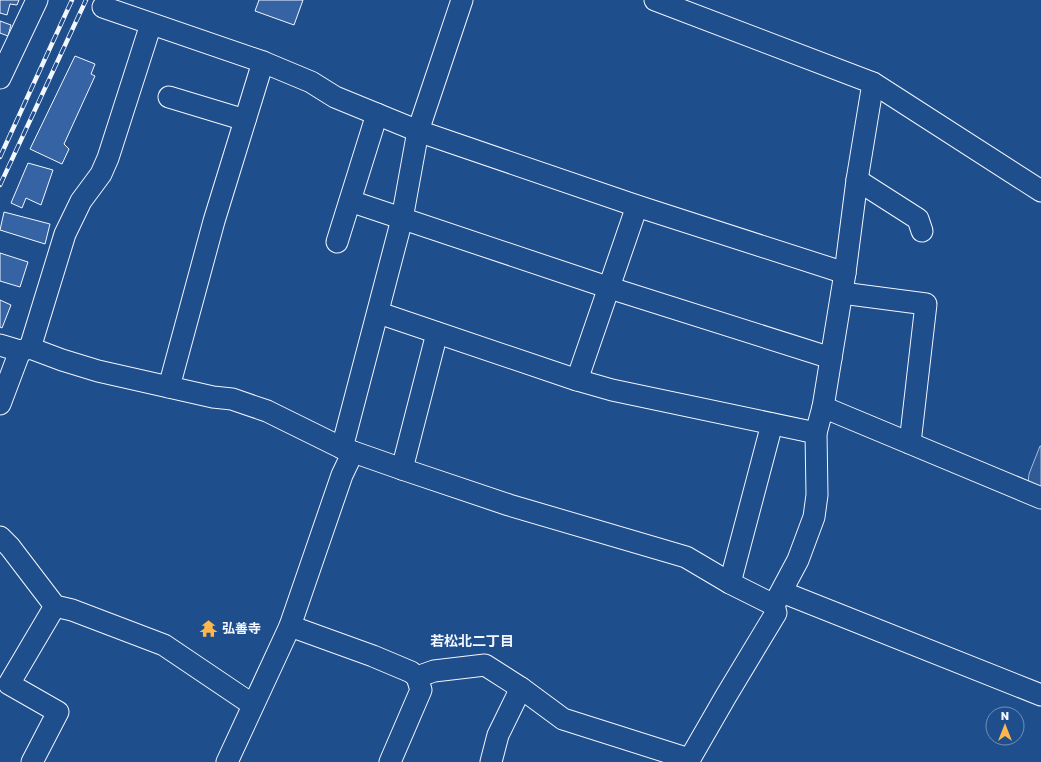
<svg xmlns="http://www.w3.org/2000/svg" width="1041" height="762" font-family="'Golos Text','Noto Sans JP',sans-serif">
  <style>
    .built { fill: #305b95; stroke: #a8bbd7 }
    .building { fill: #3563a3; stroke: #f2f6ff }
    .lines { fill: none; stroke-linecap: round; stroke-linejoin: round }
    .minor-casing { stroke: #f2f6ff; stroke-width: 23 }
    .minor { stroke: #1f4e8c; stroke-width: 21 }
    .rail-casing { stroke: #f2f6ff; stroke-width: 4.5 }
    .rail { stroke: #1f4e8c; stroke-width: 3; stroke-dasharray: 9; stroke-linecap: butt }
    .labels { text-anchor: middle; stroke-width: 3; stroke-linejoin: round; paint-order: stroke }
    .poi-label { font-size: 13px; font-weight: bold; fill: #f2f6ff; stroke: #1f4e8c; text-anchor: start }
    .neighbourhood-label { font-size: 14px; font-weight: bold; fill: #f2f6ff; stroke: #1f4e8c }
  </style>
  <rect width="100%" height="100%" fill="#1f4e8c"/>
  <!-- built -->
  <path class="built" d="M1040,446H1041V489L1028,483L1029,474Z"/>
  <!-- building -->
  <g class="building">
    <path d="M0,0H19L17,5L10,4L7,15L0,13Z"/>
    <path d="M259,0H303L294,25L255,11Z"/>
    <path d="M0,21L11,25L8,36L0,33Z"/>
    <path d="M75,56L95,64L91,74L95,76L64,144L69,149L62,164L30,149Z"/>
    <path d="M28,163L53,170L41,205L26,198L22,208L11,203Z"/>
    <path d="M4,212L50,224L45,244L0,230Z"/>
    <path d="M0,253L28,262L20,287L0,281Z"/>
    <path d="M0,300L11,305L2,328L0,327Z"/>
  </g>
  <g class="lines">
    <defs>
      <g id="minor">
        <path d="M655,0L873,83L1041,191"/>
        <path d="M103,7L263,62"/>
        <path d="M0,78L37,0"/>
        <path d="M169,97L245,120"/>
        <path d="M857,180L918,219L922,231"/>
        <path d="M350,201L610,288L831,358"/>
        <path d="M337,242L377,114"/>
        <path d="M842,293L926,304L910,443"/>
        <path d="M379,313L577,380L612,390L816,433"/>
        <path d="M0,345L20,351L30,348L62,360L98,371L213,397L232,399L267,411L342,448L402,469L509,505L686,557L730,583L774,605L776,613L726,696L688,762"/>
        <path d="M30,348L65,234L81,201L101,174L108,158L151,24"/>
        <path d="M577,380L637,206"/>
        <path d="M169,387L214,221L263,62L311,82L335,97L418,131L637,206L845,273"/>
        <path d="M0,404L20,351"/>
        <path d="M823,407L1041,498"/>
        <path d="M342,448L402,219L418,131L462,0"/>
        <path d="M402,469L437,333"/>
        <path d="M0,537L10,547L55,606L72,610L164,645L253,705"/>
        <path d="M730,583L772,424"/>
        <path d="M782,592L1041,695"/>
        <path d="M774,605L798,560L814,517L817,495L816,433L823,407L845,273L857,180L873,83"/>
        <path d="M290,626L373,656L411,672L417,677L421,690L390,762"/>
        <path d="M417,677L434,671L485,665L521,688L563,719L689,759"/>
        <path d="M32,762L58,712L9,684L55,606"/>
        <path d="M227,762L290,626L342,475L353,452"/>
        <path d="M491,762L498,735L521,688"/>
      </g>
    </defs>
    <!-- minor casing -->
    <use href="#minor" class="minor-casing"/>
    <!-- minor -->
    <use href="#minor" class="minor"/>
    <defs>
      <g id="rail">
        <path d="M0,157L72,0"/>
        <path d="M0,185L86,0"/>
      </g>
    </defs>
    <!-- rail casing -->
    <use href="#rail" class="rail-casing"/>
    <!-- rail -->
    <use href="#rail" class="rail"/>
  </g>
  <!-- icons -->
  <defs>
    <symbol id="temple-bare" viewBox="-9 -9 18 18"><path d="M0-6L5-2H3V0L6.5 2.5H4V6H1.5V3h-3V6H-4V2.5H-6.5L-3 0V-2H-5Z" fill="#ffb74d" stroke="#1f4e8c" stroke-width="2.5" paint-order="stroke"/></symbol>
  </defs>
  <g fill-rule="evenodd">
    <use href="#temple-bare" x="196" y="616" width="25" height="25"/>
  </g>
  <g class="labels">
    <!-- poi labels -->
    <g class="poi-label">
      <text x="222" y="633">弘善寺</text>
    </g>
    <!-- neighbourhood labels -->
    <g class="neighbourhood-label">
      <text x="472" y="646">若松北二丁目</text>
    </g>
  </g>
  <!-- north arrow -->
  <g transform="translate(1005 726)"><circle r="19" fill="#1f4e8c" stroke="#7391ba"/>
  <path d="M0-3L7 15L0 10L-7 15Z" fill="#ffb74d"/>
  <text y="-6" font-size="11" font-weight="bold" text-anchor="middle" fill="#f2f6ff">N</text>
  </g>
</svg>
